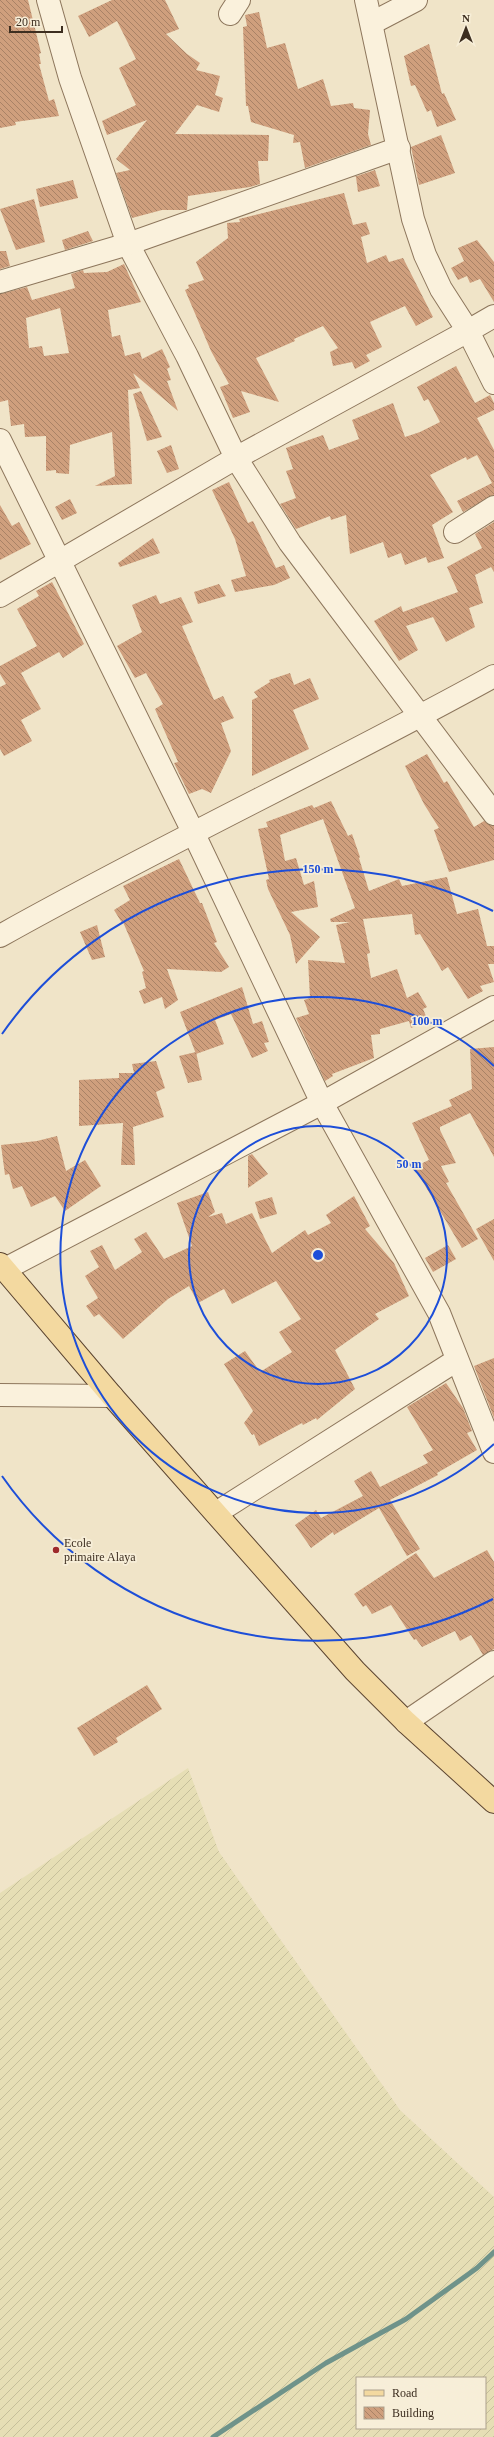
<svg xmlns="http://www.w3.org/2000/svg" width="494" height="2437" font-family="Georgia,serif">
  <style>
    .farmland { fill: url(#farmland-furrows); fill-rule: evenodd }
    .lines { fill: none; stroke-linecap: round; stroke-linejoin: round }
    .stream { stroke: #6f938a; stroke-width: 5 }
    .building { fill: url(#building-back-hatch); fill-rule: evenodd }
    .minor-casing { stroke: #8d765c; stroke-width: 24 }
    .major-casing { stroke: #5b4430; stroke-width: 24 }
    .minor { stroke: #faf1dc; stroke-width: 22 }
    .major { stroke: #f3d9a0; stroke-width: 22 }
    .ring { fill: none; stroke: #1d4ed8; stroke-width: 2 }
    .poi-dot { fill: #9e2a2b; stroke: #f7eed8; stroke-width: 1.5 }
    .labels { text-anchor: middle; stroke-width: 3.5; stroke-linejoin: round; paint-order: stroke }
    .poi-label { font-size: 12px; fill: #3d2e20; stroke: #f7eed8; text-anchor: start }
    .centre { fill: #1d4ed8; stroke: #f7eed8; stroke-width: 2 }
    .ring-label { font-size: 12px; text-anchor: middle; font-weight: bold; fill: #1d4ed8; stroke: #f7eed8; stroke-width: 3.5; stroke-linejoin: round; paint-order: stroke }
  </style>
  <defs>
    <pattern id="farmland-furrows" width="10" height="10" patternUnits="userSpaceOnUse"><rect width="10" height="10" fill="#e6deb5"/><path d="M-1 1l2-2M0 10L10 0M9 11l2-2" fill="none" stroke="#c6bf9b"/></pattern>
    <pattern id="building-back-hatch" width="6" height="6" patternUnits="userSpaceOnUse"><rect width="6" height="6" fill="#cf9f7d"/><path d="M-1 5l2 2M0 0l6 6M5-1l2 2" fill="none" stroke="#a98266"/></pattern>
  </defs>
  <rect width="100%" height="100%" fill="#f0e4c8"/>
  <!-- farmland -->
  <path class="farmland" d="M188,1768L219,1852L400,2110L494,2197V2437H0V1893ZM357,2378H485V2428H357Z"/>
  <g class="lines">
    <!-- stream -->
    <path class="stream" d="M213,2437L326,2363L406,2319L477,2268L494,2252"/>
  </g>
  <!-- building -->
  <g class="building">
    <path d="M0,0H28L41,53L39,54L41,64H39L49,101L54,99L59,116L15,122L16,125L0,128Z"/>
    <path d="M112,0H165L179,29L166,34L187,54L200,63L196,70L220,76L215,95L223,98L219,112L197,105L175,134L269,135L268,161H258L260,184L250,187L188,196L187,210H162L132,218L116,173L130,170L116,159L147,120L107,135L102,121L136,105L119,68L136,59L117,21L89,37L78,16Z"/>
    <path d="M259,12L267,48L285,43L298,89L323,79L331,106L353,103L354,108L370,110L368,134L371,145L305,168L300,142L293,143L294,135L251,122L248,106H246L243,27L247,26L245,15Z"/>
    <path d="M429,44L442,94L444,93L456,120L437,127L431,110L427,112L415,85L411,86L404,56Z"/>
    <path d="M441,135L455,173L419,185L411,147Z"/>
    <path d="M375,170L380,186L358,192L356,177H354Z"/>
    <path d="M73,180L78,198L40,207L36,189Z"/>
    <path d="M344,193L353,225L366,222L370,234L361,237L367,263L386,255L389,262L403,258L433,317L416,326L405,306L370,322L382,347L366,355L370,361L355,369L352,362L333,366L330,352L338,348L323,326L294,339L295,341L256,358L279,402L241,391L250,412L233,418L220,387L229,384L211,351L185,290L189,288L188,285L204,280L196,262L228,238L227,223L240,222L239,219Z"/>
    <path d="M34,199L45,242L16,250L0,209Z"/>
    <path d="M88,231L93,241L65,250L62,240Z"/>
    <path d="M477,240L494,262V302L480,279L470,283L467,276L458,280L451,268L464,261L458,248Z"/>
    <path d="M0,251H6L10,266L0,269Z"/>
    <path d="M124,264L141,302L108,310L112,337L120,335L125,356L140,352L142,359L162,349L170,367L167,369L171,380L167,381L178,411L133,373L140,388L128,390L132,484L95,486L115,476L112,432L70,445L69,474L56,473V470L46,471V436L25,437L24,424L11,426L8,400L0,402V294L27,287L32,300L75,288L71,274L83,270L84,273L107,272ZM60,308L69,353L44,356L42,346L29,348L26,318Z"/>
    <path d="M456,366L475,403L490,395L494,403V410L477,418L494,450V495L463,512L457,501L492,483L477,455L467,460L466,457L430,475L453,512L432,525L444,558L428,563L426,557L405,565L401,553L388,558L383,542L350,554L346,515L331,520L330,516L296,529L280,504L296,498L286,471L293,469L286,448L323,435L329,450L359,439L352,420L393,403L405,437L420,432L440,422L428,399L424,401L417,387Z"/>
    <path d="M141,391L162,437L147,441L133,394Z"/>
    <path d="M171,445L179,469L167,473L157,451Z"/>
    <path d="M229,482L248,523L253,521L276,568L284,565L290,578L274,585L235,592L231,580L246,576L235,539L212,490Z"/>
    <path d="M70,499L77,513L62,520L55,507Z"/>
    <path d="M0,505L12,526L19,522L31,544L0,560Z"/>
    <path d="M494,522V572L491,567L475,575L483,603L469,608L475,627L446,642L433,617L406,626L418,650L399,661L374,621L401,606L403,612L458,592L447,567L482,548L475,534Z"/>
    <path d="M153,538L160,553L120,567L118,563Z"/>
    <path d="M52,582L84,644L63,658L59,652L21,673L41,709L21,720L32,741L4,756L0,749V687L6,684L0,674V666L37,646L17,609L39,596L36,591Z"/>
    <path d="M219,584L226,596L198,604L194,592Z"/>
    <path d="M156,595L160,604L181,597L193,622L182,626L214,700L223,696L234,718L221,723L231,751L211,793L202,789L189,794L174,763L178,762L155,709L163,704L146,673L135,678L117,646L142,632L132,605Z"/>
    <path d="M290,673L294,685L310,678L319,699L293,710L309,749L252,776V700L258,697L254,692L270,682L269,680Z"/>
    <path d="M427,754L444,783L447,781L474,827L484,821L494,826V860L449,872L434,830L439,828L424,804L405,766Z"/>
    <path d="M331,801L348,836L352,834L360,857L359,858L369,891L399,879L402,886L447,877L457,914L478,909L487,946H494V964H488L494,982L480,986L483,991L468,999L448,967L442,971L420,934L415,935L412,914L363,919L370,953L367,954L371,978L397,969L407,998L418,992L427,1007L423,1009L428,1021L411,1028L409,1021L380,1029V1034L371,1035L374,1058L332,1074L333,1076L325,1081L296,1018L309,1014L304,1000L310,998L308,960L345,963L336,925L350,922H331L330,919L355,908L323,819L280,835L285,861L296,858L304,885L314,881L318,907L291,912L320,937L296,964L290,935L268,889L266,880L269,879L258,829L268,827L266,822L312,805L314,808Z"/>
    <path d="M179,859L200,903H202L217,942L214,943L229,967L221,972L167,969L178,1000L165,1009L162,997L144,1004L139,991L146,988L142,972L144,971L123,922L122,923L114,910L130,900L123,886Z"/>
    <path d="M97,925L105,957L92,960L80,932Z"/>
    <path d="M242,987L253,1024L262,1021L269,1042L264,1043L268,1051L252,1058L231,1014L215,1020L224,1044L196,1054L180,1012Z"/>
    <path d="M494,1047V1157L470,1113L440,1127V1130L456,1163L441,1166L449,1182L446,1183L478,1239L462,1248L414,1167L429,1160L412,1123L452,1106L449,1100L472,1089L470,1049Z"/>
    <path d="M196,1052L202,1080L188,1083L179,1056Z"/>
    <path d="M156,1061L165,1088L156,1092L164,1117L133,1127L135,1165H121L123,1123L79,1126V1080L119,1078V1073H134L132,1064Z"/>
    <path d="M57,1136L66,1171L85,1160L101,1186L65,1211L55,1196L31,1207L22,1186L13,1189L9,1174L5,1175L1,1145L37,1141Z"/>
    <path d="M252,1154L268,1174L248,1188V1156Z"/>
    <path d="M208,1192L215,1212L208,1217L222,1213L226,1224L252,1213L272,1253L305,1230L308,1235L331,1223L326,1215L354,1196L370,1226L365,1229L394,1263L409,1296L375,1314L379,1319L335,1350L355,1389L317,1420L316,1418L303,1425L302,1423L259,1446L254,1434L252,1435L244,1423L253,1411L224,1364L245,1351L260,1372L292,1352L279,1332L301,1319L276,1281L232,1304L224,1289L198,1303L189,1286L168,1299L123,1339L99,1314L94,1317L86,1306L98,1298L85,1276L99,1267L90,1251L102,1245L115,1270L142,1252L134,1239L146,1232L164,1259L192,1246L177,1203Z"/>
    <path d="M272,1197L277,1214L260,1219L255,1202Z"/>
    <path d="M494,1219V1261L476,1229Z"/>
    <path d="M448,1245L456,1259L433,1272L425,1258Z"/>
    <path d="M494,1358V1418L474,1366Z"/>
    <path d="M446,1383L463,1408L472,1431L467,1433L477,1450L437,1473L438,1475L390,1500L420,1549L407,1556L379,1508L334,1535L333,1532L311,1548L295,1525L316,1510L321,1518L363,1496L354,1481L371,1471L380,1487L428,1463L423,1455L433,1450L407,1407Z"/>
    <path d="M487,1550L494,1562V1649L483,1655L471,1635L460,1641L455,1631L422,1647L416,1639L414,1640L391,1605L372,1614L366,1605L363,1607L354,1594L416,1553L434,1578Z"/>
    <path d="M147,1685L162,1709L116,1738L118,1742L94,1756L77,1728Z"/>
  </g>
  <g class="lines">
    <defs>
      <g id="minor">
        <path d="M48,0L70,78L128,244L187,356L236,458L290,543L494,814"/>
        <path d="M230,14L239,0"/>
        <path d="M372,23L416,0"/>
        <path d="M0,282L128,244L399,148"/>
        <path d="M494,316L468,331L494,383"/>
        <path d="M0,440L193,832L322,1103L439,1313L494,1452"/>
        <path d="M455,532L494,507"/>
        <path d="M0,596L236,458L468,331L441,289L425,255L413,219L366,0"/>
        <path d="M0,936C162,845 331,766 494,676"/>
        <path d="M5,1269L322,1103L494,1007"/>
        <path d="M0,1395L112,1396"/>
        <path d="M216,1513L457,1360"/>
        <path d="M406,1722L494,1662"/>
      </g>
      <path id="major" d="M0,1264L112,1396L355,1671L406,1722L494,1802"/>
    </defs>
    <!-- minor casing -->
    <use href="#minor" class="minor-casing"/>
    <!-- major casing -->
    <use href="#major" class="major-casing"/>
    <!-- minor -->
    <use href="#minor" class="minor"/>
    <!-- major -->
    <use href="#major" class="major"/>
  </g>
  <!-- distance rings -->
  <g class="ring">
    <circle cx="318" cy="1255" r="129"/>
    <path d="M494 1444A258 258 0 1 1 494 1066"/>
    <path d="M493 1599A386 386 0 0 1 2 1476M2 1034A386 386 0 0 1 493 911"/>
  </g>
  <!-- markers -->
  <circle class="poi-dot" cx="56" cy="1550" r="4"/>
  <g class="labels">
    <!-- poi labels -->
    <g class="poi-label">
      <text x="64" y="1547">Ecole<tspan x="64" dy="14">primaire Alaya</tspan></text>
    </g>
  </g>
  <circle cx="318" cy="1255" r="6" class="centre"/>
  <g class="ring-label">
    <text x="318" y="873">150 m</text>
    <text x="427" y="1025">100 m</text>
    <text x="409" y="1168">50 m</text>
  </g>
  <!-- legend -->
  <rect x="356" y="2377" width="130" height="52" fill="#f7eed8" stroke="#ada18e"/>
  <rect x="364" y="2390" width="20" height="6" fill="#f3d9a0" stroke="#ada18e"/>
  <text x="392" y="2397" font-size="12" fill="#3d2e20">Road</text>
  <rect x="364" y="2407" width="20" height="12" fill="url(#building-back-hatch)" stroke="#ada18e"/>
  <text x="392" y="2417" font-size="12" fill="#3d2e20">Building</text>
  <!-- north arrow -->
  <g transform="translate(466 28)" stroke="#f7eed8" stroke-width="3" paint-order="stroke">
  <path d="M0-3L7 15L0 10L-7 15Z" fill="#3d2e20"/>
  <text y="-6" font-size="11" font-weight="bold" text-anchor="middle" fill="#3d2e20">N</text>
  </g>
  <!-- scale -->
  <path d="M10 26v6h52v-6" fill="none" stroke="#3d2e20" stroke-width="2"/>
  <text x="16" y="26" font-size="12" fill="#3d2e20" stroke="#f7eed8" stroke-width="3" paint-order="stroke">20 m</text>
</svg>
